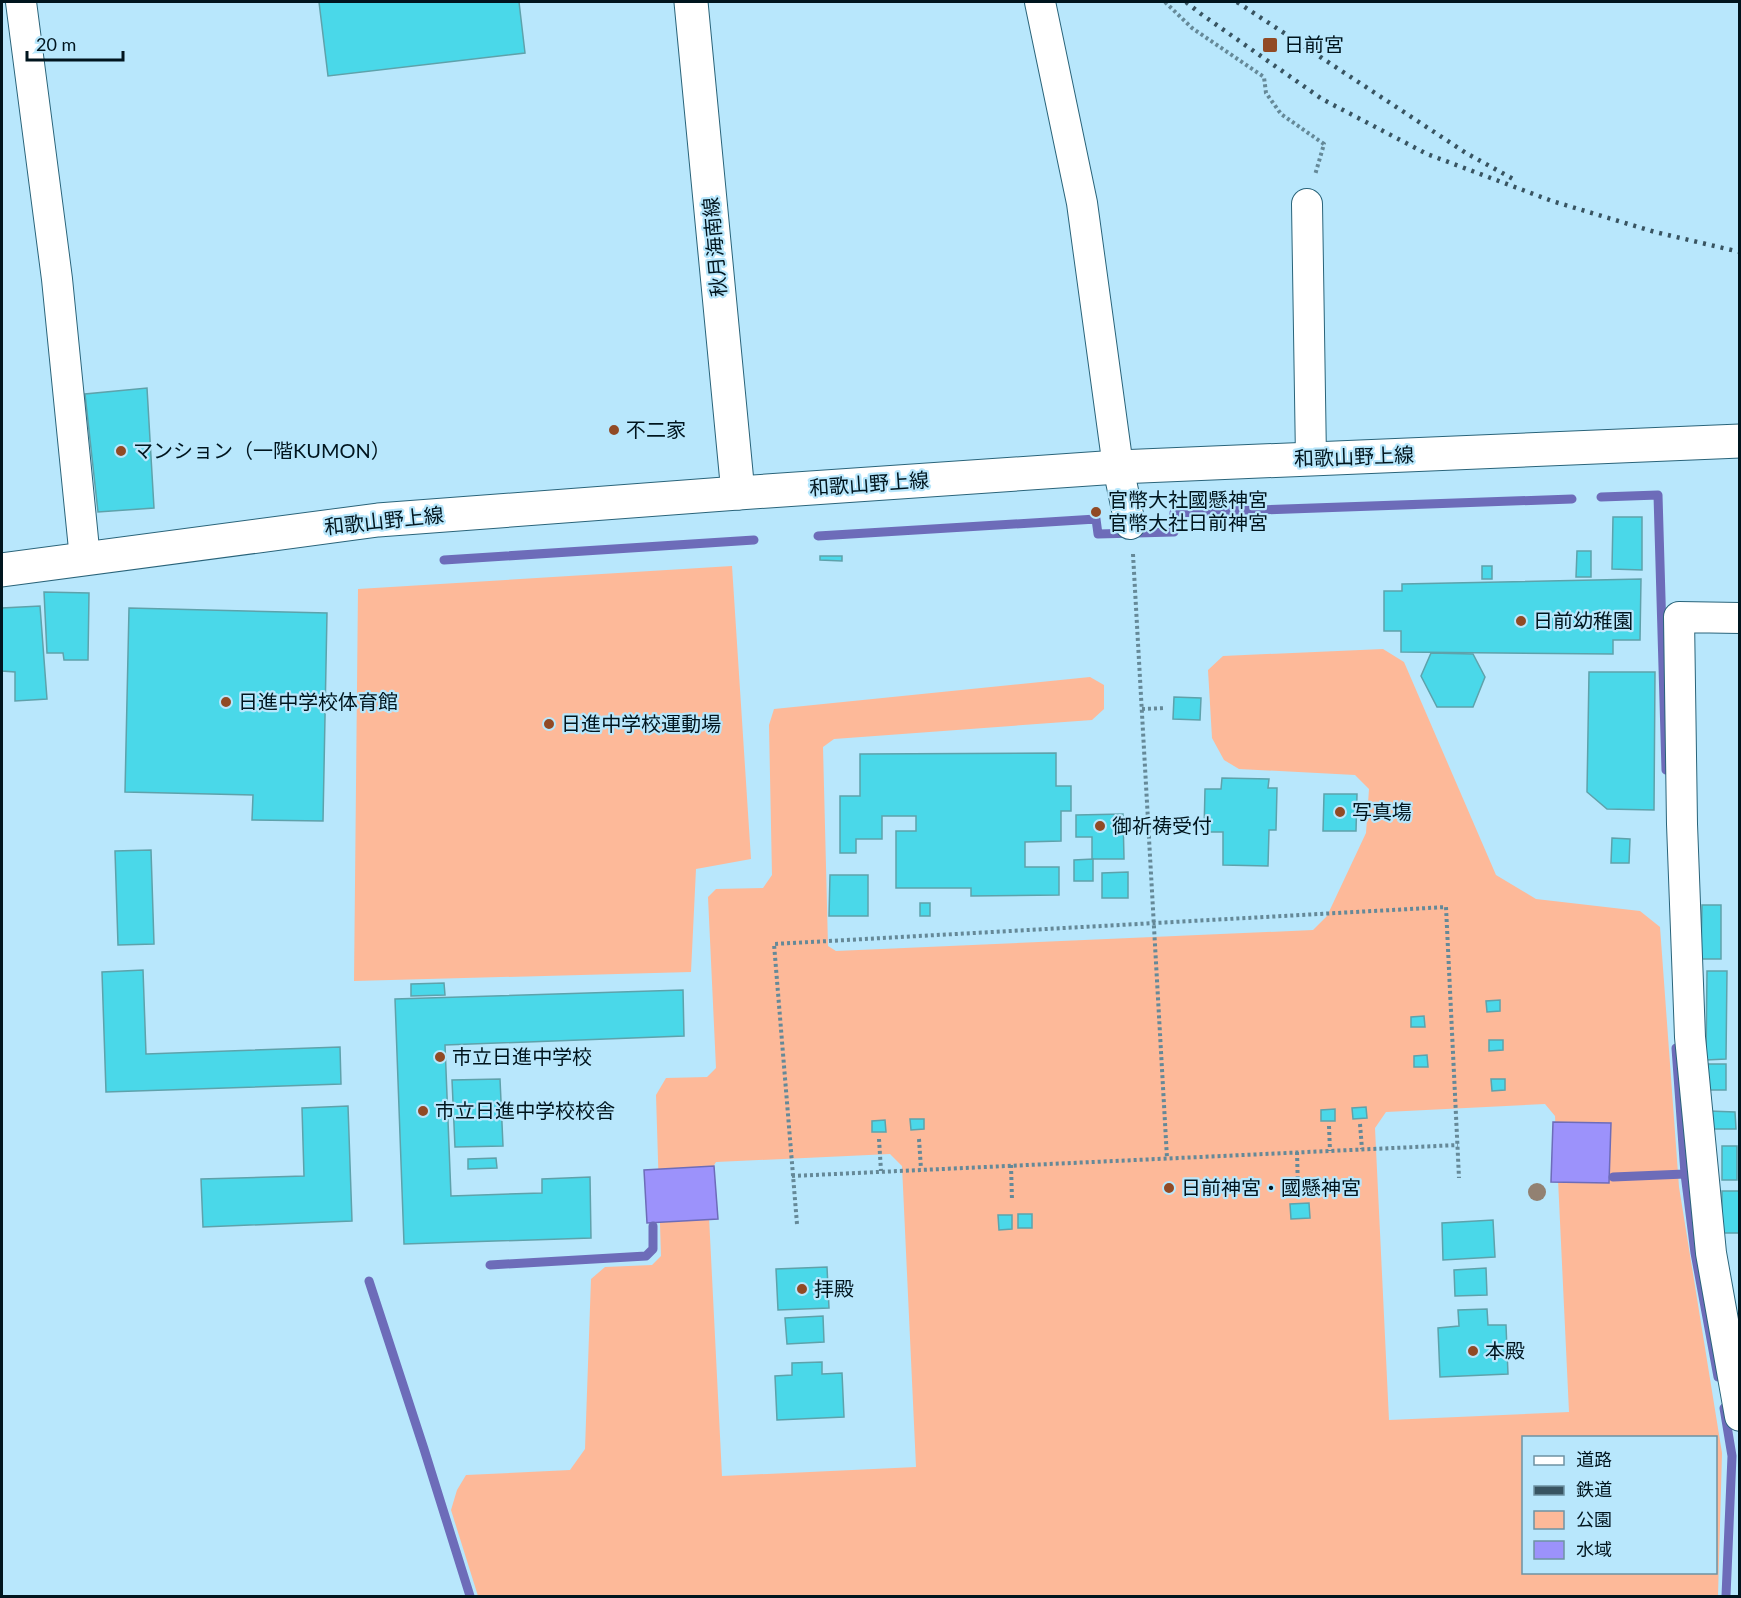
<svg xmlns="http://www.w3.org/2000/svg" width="1741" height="1598" font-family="Lato,'Noto Sans JP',sans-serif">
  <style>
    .green { fill: #fdb999; fill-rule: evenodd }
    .water { fill: #9c92fb; stroke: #6d6cb9; stroke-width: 1.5 }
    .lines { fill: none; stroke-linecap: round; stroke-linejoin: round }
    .stream { stroke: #6d6cb9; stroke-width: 9 }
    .building { fill: #4ad8e9; stroke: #5ea2ab; stroke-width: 1.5 }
    .street-casing { stroke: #2a647a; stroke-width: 32 }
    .secondary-casing { stroke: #2a647a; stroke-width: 35 }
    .path { stroke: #658998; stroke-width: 4; stroke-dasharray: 3 3; stroke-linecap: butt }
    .street { stroke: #fff; stroke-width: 30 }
    .secondary { stroke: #fff; stroke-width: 33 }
    .rail { stroke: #385461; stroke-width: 4.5; stroke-dasharray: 3 6; stroke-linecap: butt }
    .tree { fill: #928172 }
    .poi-dot { fill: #914a25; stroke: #b8e7fc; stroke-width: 2 }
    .labels { text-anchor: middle; stroke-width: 4.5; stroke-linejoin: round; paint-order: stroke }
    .poi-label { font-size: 20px; fill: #00151e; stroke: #b8e7fc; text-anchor: start }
    .street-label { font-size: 20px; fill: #00151e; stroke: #b8e7fc }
  </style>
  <rect width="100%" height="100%" fill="#b8e7fc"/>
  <!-- green -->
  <g class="green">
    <path d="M732,566L751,859L696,869L691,972L354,981L358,589Z"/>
    <path d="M1383,649L1404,662L1496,875L1536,899L1640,911L1660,927L1679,1187L1722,1453L1718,1596H478L451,1510L457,1490L466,1475L570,1470L585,1449L591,1279L605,1267L652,1265L661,1256L656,1095L666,1078L707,1077L716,1068L708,897L716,889L763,888L772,875L769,725L774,709L1090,677L1104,685V709L1092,720L834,739L823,747L828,946L836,951L1313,930L1327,916L1366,833L1369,789L1355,775L1239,769L1224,760L1212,738L1208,670L1223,656ZM1545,1104L1555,1116L1569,1412L1389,1420L1375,1128L1386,1112ZM890,1154L902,1166L916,1467L722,1476L707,1177L716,1162ZM1524,1438H1716V1572H1524Z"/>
  </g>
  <!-- water -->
  <g class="water">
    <path d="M1553,1122L1611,1123L1609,1183L1551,1182Z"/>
    <path d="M714,1166L718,1219L647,1223L644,1170Z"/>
  </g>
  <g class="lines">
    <!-- stream -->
    <g class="stream">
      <path d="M1601,497L1658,495L1666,770"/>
      <path d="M818,536L1096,519L1098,534L1174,532V513L1572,499"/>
      <path d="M444,560L754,540"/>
      <path d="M1685,1174L1695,1253L1718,1377"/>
      <path d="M1613,1177L1685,1174L1676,1048"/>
      <path d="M490,1265L646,1256L653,1249V1226"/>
      <path d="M369,1281L424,1449L470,1596"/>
      <path d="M1724,1408L1732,1456L1726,1596"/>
    </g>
  </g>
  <!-- building -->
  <g class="building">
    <path d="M319,2H519L525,53L328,76Z"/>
    <path d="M147,388L154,508L98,512L85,394Z"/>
    <path d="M1613,517H1642V570L1612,569Z"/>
    <path d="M1577,551H1591V577H1576Z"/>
    <path d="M820,556H842V561L820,560Z"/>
    <rect x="1482" y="566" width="10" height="13"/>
    <path d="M1641,579L1640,640H1613V654L1401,652V631H1384V591H1402V584Z"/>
    <path d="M44,592L89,593L88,660H64L63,653H47Z"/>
    <path d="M40,606L47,699L15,701V672L2,671V608Z"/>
    <path d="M129,608L327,613L323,821L252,820L253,795L125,792Z"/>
    <path d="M1431,653L1473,654L1485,677L1473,707H1437L1421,676Z"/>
    <path d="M1589,672H1655L1654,810L1607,809L1587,792Z"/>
    <path d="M1174,697L1201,698L1200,720L1173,719Z"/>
    <path d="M1056,753V786H1071V811H1061V841L1025,842V867H1059V895L971,896V888H896V831H916V816H882V839H856V853H840V796H860V754Z"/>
    <path d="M1222,778L1269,779L1268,788H1277L1276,830H1269L1268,866L1223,865V832H1204L1205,789H1221Z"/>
    <path d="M1324,794H1357L1356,831H1323Z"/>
    <path d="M1123,814L1124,859H1092V837H1076V815Z"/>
    <path d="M1612,838L1630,839L1629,863H1611Z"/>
    <path d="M151,850L154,944L118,945L115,851Z"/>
    <path d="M1093,859V881H1074V860Z"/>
    <path d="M1128,872V898H1102V873Z"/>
    <path d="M830,875H868V916H829Z"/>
    <rect x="920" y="903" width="10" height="13"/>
    <path d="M1702,905H1721V959H1701Z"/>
    <path d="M143,970L146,1054L340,1047L341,1084L106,1092L102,972Z"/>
    <path d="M1707,971H1727L1726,1059L1706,1060Z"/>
    <path d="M444,983L445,995L411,996V984Z"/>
    <path d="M683,990L684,1036L445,1045L451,1196L542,1193V1179L590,1177L591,1238L404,1244L395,999Z"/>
    <path d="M1500,1000V1011L1487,1012L1486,1001Z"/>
    <path d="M1424,1016L1425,1027H1411V1017Z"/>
    <path d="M1489,1040H1503V1050L1489,1051Z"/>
    <path d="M1427,1055L1428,1067H1414V1056Z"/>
    <rect x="1708" y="1064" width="18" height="26"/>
    <path d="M500,1079L503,1146L455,1147L452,1080Z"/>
    <path d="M1491,1079H1505V1090L1492,1091Z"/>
    <path d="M348,1106L352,1221L203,1227L201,1179L304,1176L302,1108Z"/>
    <path d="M1366,1107L1367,1118L1353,1119L1352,1108Z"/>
    <path d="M1335,1109V1121H1321V1110Z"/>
    <path d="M1709,1111L1735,1112L1736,1129H1709Z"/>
    <path d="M910,1119H924V1129L911,1130Z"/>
    <path d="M885,1120L886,1132H872V1121Z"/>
    <rect x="1722" y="1146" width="15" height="34"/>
    <path d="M496,1158L497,1168L468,1169V1159Z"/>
    <rect x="1722" y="1191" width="18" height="42"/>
    <path d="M1309,1203L1310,1218L1291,1219L1290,1204Z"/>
    <rect x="1018" y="1214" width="14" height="14"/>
    <path d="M998,1215H1012V1229L999,1230Z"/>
    <path d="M1493,1220L1495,1257L1443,1260L1442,1223Z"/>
    <path d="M827,1267L829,1308L778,1310L776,1269Z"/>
    <path d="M1486,1268L1487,1295L1455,1296L1454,1270Z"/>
    <path d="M1487,1309L1488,1325H1506L1508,1374L1440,1377L1438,1328L1459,1326L1458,1310Z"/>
    <path d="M823,1316L824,1342L787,1344L785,1318Z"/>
    <path d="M822,1362V1374L842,1373L844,1417L777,1420L775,1376L792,1375V1363Z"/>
  </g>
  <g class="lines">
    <defs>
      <g id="street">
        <path d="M21,2L57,279L85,559"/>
        <path d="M1040,2L1082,203L1118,467L1130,524"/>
        <path d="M1307,204L1311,459"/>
        <path d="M1740,618L1679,617L1682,824L1690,1037L1711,1253L1740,1416"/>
      </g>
      <g id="secondary">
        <path d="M691,2L738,493"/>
        <path d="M2,570L378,520L738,493L1118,467L1740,441"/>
      </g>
    </defs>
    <!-- street casing -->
    <use href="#street" class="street-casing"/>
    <!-- secondary casing -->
    <use href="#secondary" class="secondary-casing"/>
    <!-- path -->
    <g class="path">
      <path d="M1165,2L1192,28L1264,77L1266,93L1281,114L1324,144L1315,175"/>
      <path d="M1133,554L1167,1158"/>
      <path d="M1142,709L1166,708"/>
      <path d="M1360,1124L1362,1149"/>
      <path d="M1329,1126L1330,1151"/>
      <path d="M879,1139L881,1171"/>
      <path d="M919,1139L921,1169"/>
      <path d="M1297,1152L1298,1190"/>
      <path d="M1011,1165L1012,1200"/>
      <path d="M792,1176L1458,1145"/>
      <path d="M797,1224L774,944L1446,907L1459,1178"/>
    </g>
    <!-- street -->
    <use href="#street" class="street"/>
    <!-- secondary -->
    <use href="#secondary" class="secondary"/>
    <!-- rail -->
    <g class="rail">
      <path d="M1186,2L1201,14L1322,99L1427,154L1552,201L1655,232L1740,252"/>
      <path d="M1237,2L1466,153L1515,180"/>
    </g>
  </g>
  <!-- trees -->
  <circle class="tree" cx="1537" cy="1192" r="9"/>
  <!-- markers -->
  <g class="poi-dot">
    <rect x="1262" y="37" width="16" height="16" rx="3"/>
    <circle cx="614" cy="430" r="6"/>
    <circle cx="121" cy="451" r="6"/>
    <circle cx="1096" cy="512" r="6"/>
    <circle cx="1521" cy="621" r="6"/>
    <circle cx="226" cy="702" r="6"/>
    <circle cx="549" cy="724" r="6"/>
    <circle cx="1340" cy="812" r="6"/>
    <circle cx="1100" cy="826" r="6"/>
    <circle cx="440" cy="1057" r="6"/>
    <circle cx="423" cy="1111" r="6"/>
    <circle cx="1169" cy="1188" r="6"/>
    <circle cx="802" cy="1289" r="6"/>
    <circle cx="1473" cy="1351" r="6"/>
  </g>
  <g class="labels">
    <!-- poi labels -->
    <g class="poi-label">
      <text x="1284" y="52">日前宮</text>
      <text x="626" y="437">不二家</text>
      <text x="133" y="458">マンション（一階KUMON）</text>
      <text x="1108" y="507">官幣大社國懸神宮<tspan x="1108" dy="23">官幣大社日前神宮</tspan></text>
      <text x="1533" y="628">日前幼稚園</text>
      <text x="238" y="709">日進中学校体育館</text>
      <text x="561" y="731">日進中学校運動場</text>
      <text x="1352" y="819">写真塲</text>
      <text x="1112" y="833">御祈祷受付</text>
      <text x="452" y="1064">市立日進中学校</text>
      <text x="435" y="1118">市立日進中学校校舎</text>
      <text x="1181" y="1195">日前神宮・國懸神宮</text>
      <text x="814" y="1296">拝殿</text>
      <text x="1485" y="1358">本殿</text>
    </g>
    <!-- street labels -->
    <g class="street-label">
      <text transform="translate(715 247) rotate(-95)" y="7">秋月海南線</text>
      <text transform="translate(1354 457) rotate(-2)" y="7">和歌山野上線</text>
      <text transform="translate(869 484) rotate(-4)" y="7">和歌山野上線</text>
      <text transform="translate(384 521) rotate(-6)" y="7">和歌山野上線</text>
    </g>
  </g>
  <!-- border -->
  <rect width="1741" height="1598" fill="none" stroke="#00151e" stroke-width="6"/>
  <!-- legend -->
  <rect x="1522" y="1436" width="195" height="138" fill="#b8e7fc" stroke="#6e93a3" stroke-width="1.5"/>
  <rect x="1534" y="1456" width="30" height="9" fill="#ffffff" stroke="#6e93a3" stroke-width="1.5"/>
  <text x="1576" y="1466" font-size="18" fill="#00151e">道路</text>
  <rect x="1534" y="1486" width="30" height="9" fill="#385461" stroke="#6e93a3" stroke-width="1.5"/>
  <text x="1576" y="1496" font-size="18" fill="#00151e">鉄道</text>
  <rect x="1534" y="1511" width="30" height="18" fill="#fdb999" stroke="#6e93a3" stroke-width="1.5"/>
  <text x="1576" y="1526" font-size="18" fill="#00151e">公園</text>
  <rect x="1534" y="1541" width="30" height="18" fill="#9c92fb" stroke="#6e93a3" stroke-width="1.5"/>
  <text x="1576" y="1556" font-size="18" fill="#00151e">水域</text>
  <!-- scale -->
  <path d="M27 51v9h96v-9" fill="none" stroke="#00151e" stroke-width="3"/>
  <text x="36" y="51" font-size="18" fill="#00151e" stroke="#b8e7fc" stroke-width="4.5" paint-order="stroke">20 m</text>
</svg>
